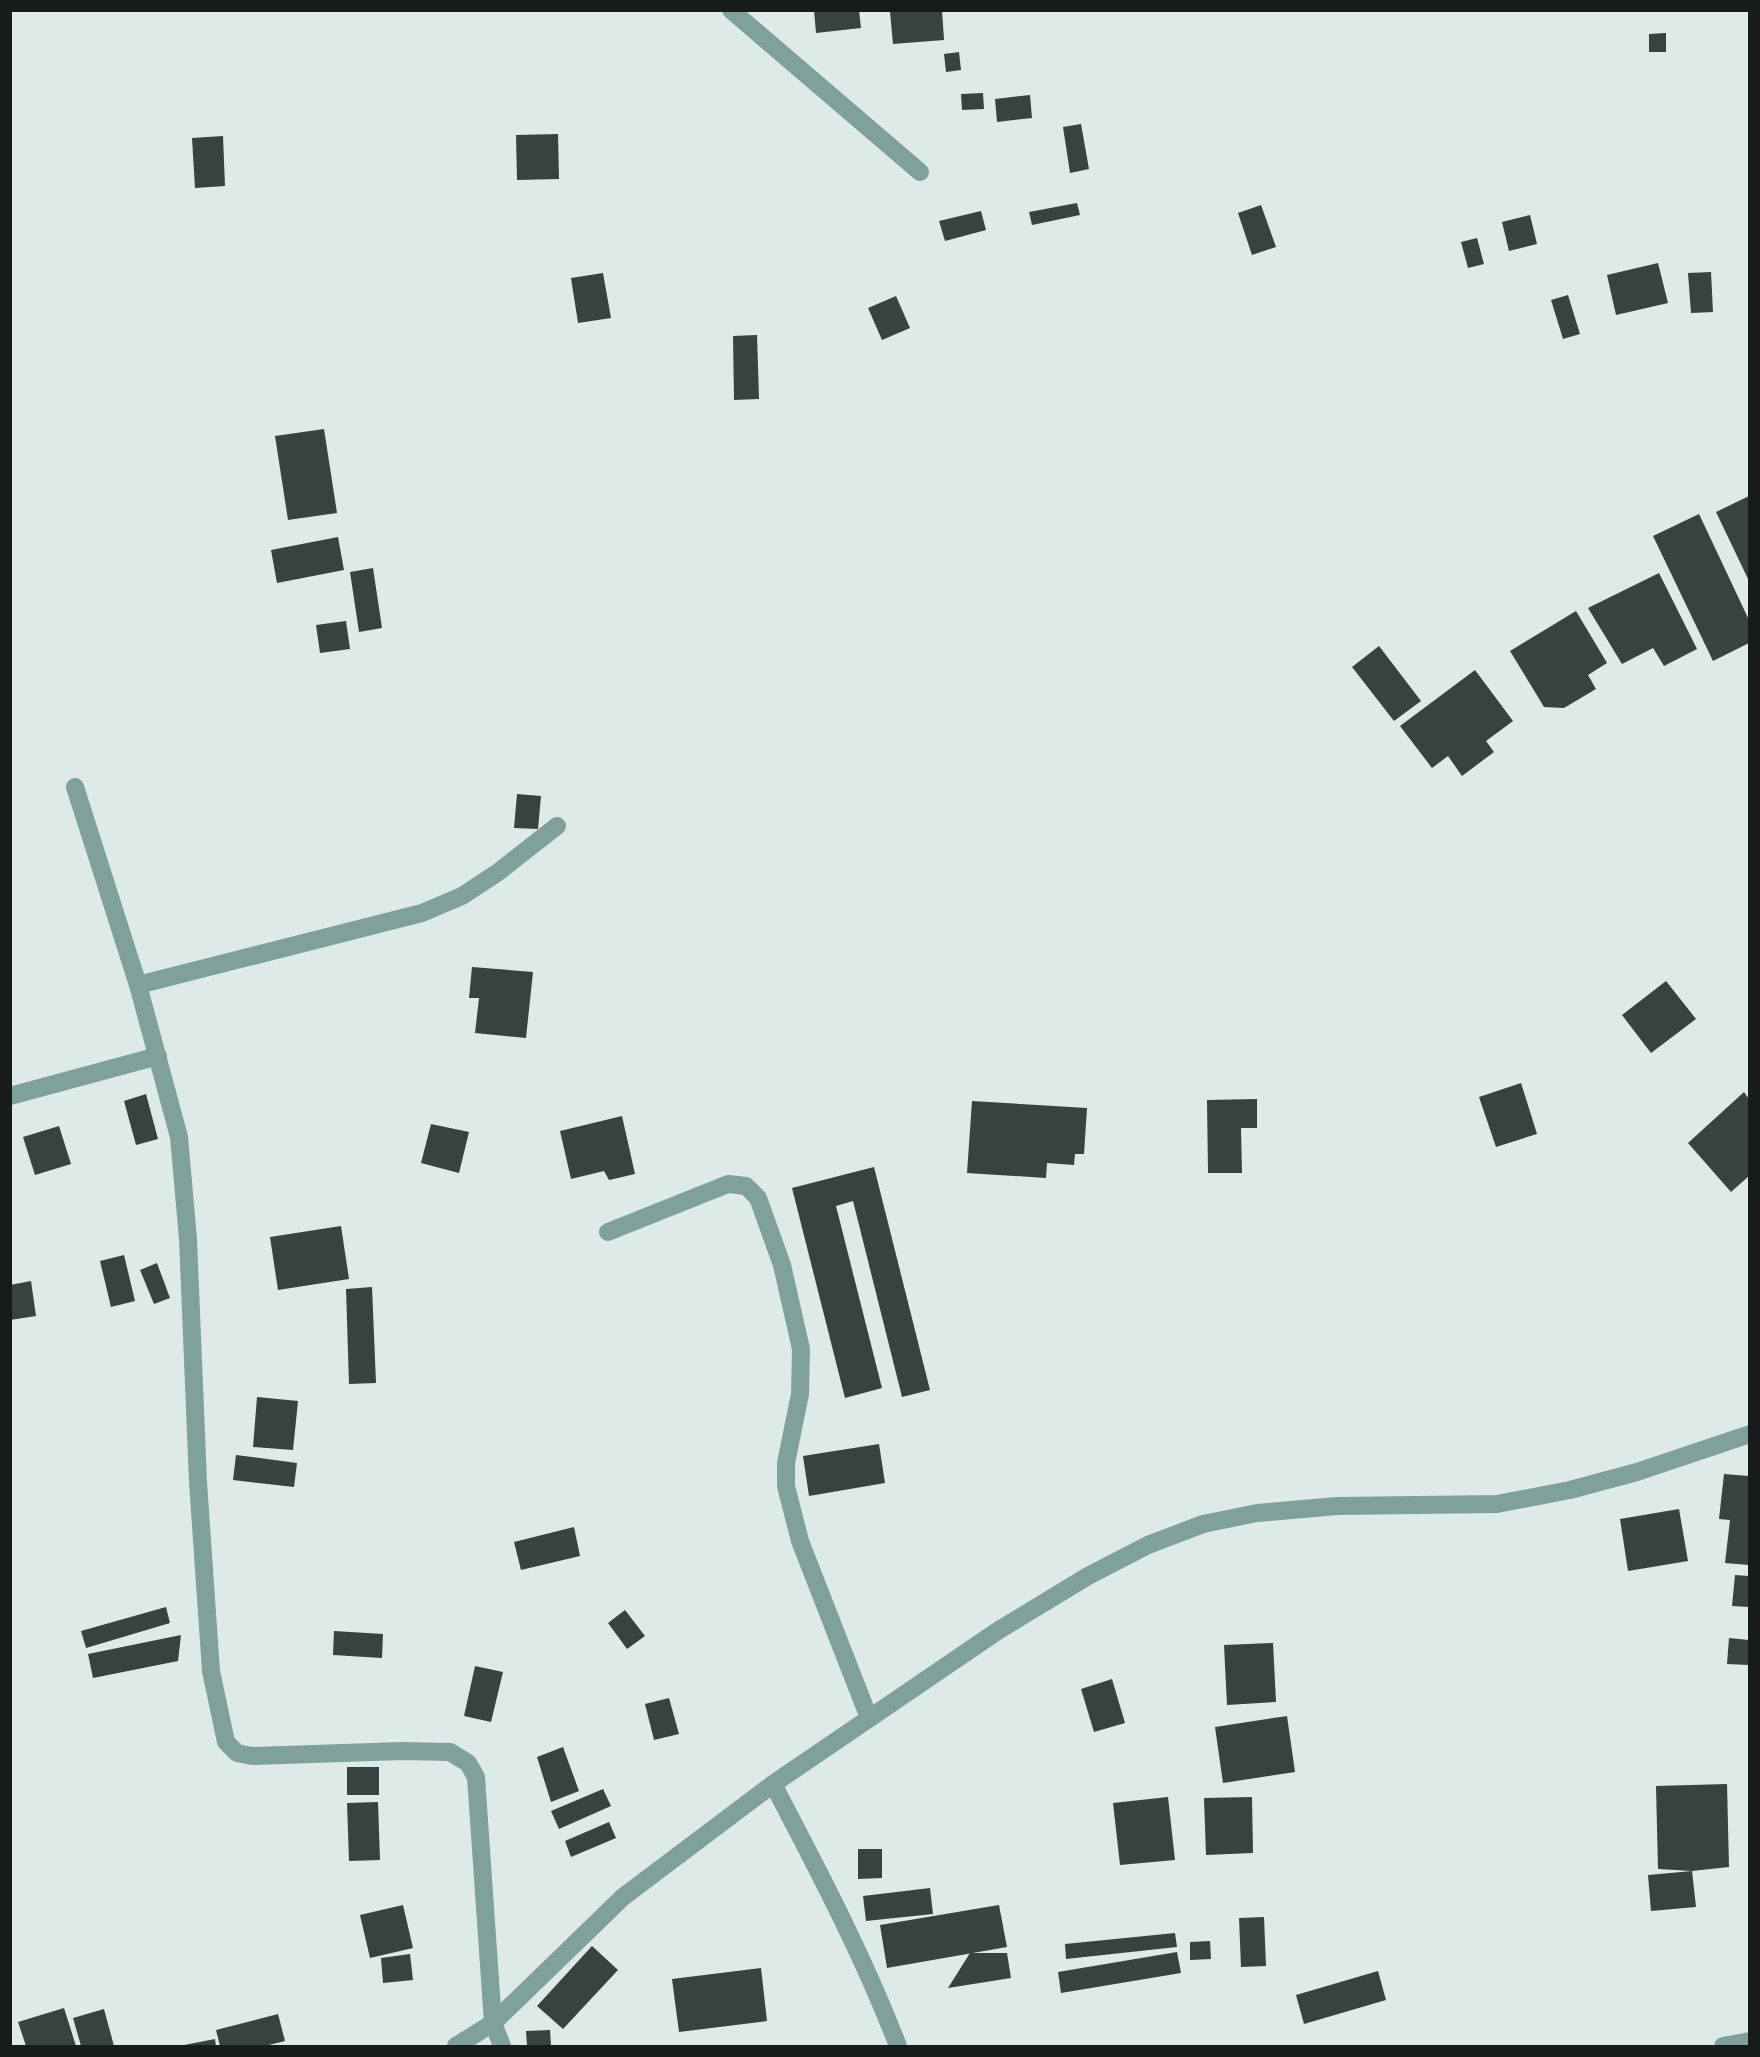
<svg xmlns="http://www.w3.org/2000/svg" width="1760" height="2057" font-family="'Golos Text',sans-serif">
  <style>
    .building { fill: #384240 }
    .lines { fill: none; stroke-linecap: round; stroke-linejoin: round }
    .minor { stroke: #80a09b; stroke-width: 18 }
  </style>
  <rect width="100%" height="100%" fill="#deeae8"/>
  <!-- building -->
  <g class="building">
    <path d="M814,10H859L861,28L816,33Z"/>
    <path d="M942,10L944,40L893,44L890,12Z"/>
    <path d="M1666,33V52H1649V34Z"/>
    <path d="M959,52L961,70L946,72L944,54Z"/>
    <path d="M983,93L984,109L962,110L961,94Z"/>
    <path d="M1030,95L1032,118L997,122L995,99Z"/>
    <path d="M1081,124L1089,169L1070,173L1063,127Z"/>
    <path d="M558,134L559,179L517,180L516,135Z"/>
    <path d="M223,136L225,186L195,188L192,138Z"/>
    <path d="M1077,203L1080,215L1032,225L1029,212Z"/>
    <path d="M1261,205L1276,247L1252,255L1238,213Z"/>
    <path d="M981,211L986,230L945,241L939,221Z"/>
    <path d="M1530,215L1537,244L1509,251L1502,222Z"/>
    <path d="M1477,238L1484,264L1468,268L1461,242Z"/>
    <path d="M1658,263L1668,303L1616,315L1607,275Z"/>
    <path d="M1711,272L1713,312L1691,313L1688,273Z"/>
    <path d="M603,273L611,318L578,323L571,278Z"/>
    <path d="M1568,295L1580,334L1563,339L1551,300Z"/>
    <path d="M896,296L910,328L882,340L868,308Z"/>
    <path d="M757,335L759,399L734,400L733,336Z"/>
    <path d="M324,429L337,513L288,520L275,436Z"/>
    <path d="M1749,496V581L1716,512Z"/>
    <path d="M1699,514L1749,620V643L1713,661L1653,536Z"/>
    <path d="M338,537L344,570L277,583L271,550Z"/>
    <path d="M373,568L382,628L359,632L350,572Z"/>
    <path d="M1659,573L1697,649L1664,666L1653,648L1622,664L1588,608Z"/>
    <path d="M1576,611L1607,663L1588,675L1596,689L1564,708L1544,707L1510,651Z"/>
    <path d="M346,621L350,649L320,653L316,625Z"/>
    <path d="M1379,646L1421,701L1394,721L1352,667Z"/>
    <path d="M1475,670L1513,721L1486,741L1494,752L1462,776L1448,756L1432,768L1400,726Z"/>
    <path d="M517,794L541,796L538,829L514,828Z"/>
    <path d="M472,967L533,972L526,1038L475,1033L479,998H469Z"/>
    <path d="M1666,981L1696,1019L1651,1053L1622,1015Z"/>
    <path d="M1521,1083L1537,1134L1496,1147L1479,1097Z"/>
    <path d="M1744,1092L1749,1099V1176L1731,1192L1688,1143Z"/>
    <path d="M146,1094L158,1139L136,1145L124,1101Z"/>
    <path d="M1257,1099V1128H1241L1242,1173H1208L1207,1100Z"/>
    <path d="M972,1101L1087,1108L1084,1154H1075L1074,1165L1047,1163L1046,1178L967,1173Z"/>
    <path d="M622,1116L635,1174L609,1180L604,1171L571,1179L560,1131Z"/>
    <path d="M431,1124L469,1132L459,1173L421,1163Z"/>
    <path d="M59,1126L71,1164L35,1175L23,1137Z"/>
    <path d="M874,1167L930,1390L902,1397L853,1201L836,1206L882,1388L845,1398L792,1188Z"/>
    <path d="M341,1226L349,1279L278,1290L270,1237Z"/>
    <path d="M124,1255L135,1301L111,1307L100,1261Z"/>
    <path d="M157,1263L170,1298L154,1304L140,1270Z"/>
    <path d="M31,1281L36,1316L10,1320V1285Z"/>
    <path d="M372,1287L376,1383L349,1384L346,1289Z"/>
    <path d="M257,1397L298,1401L293,1450L253,1447Z"/>
    <path d="M879,1444L885,1483L809,1496L803,1456Z"/>
    <path d="M236,1455L297,1463L294,1487L233,1480Z"/>
    <path d="M1724,1474L1749,1476V1565L1725,1563L1730,1520L1719,1519Z"/>
    <path d="M1679,1509L1688,1561L1628,1571L1620,1519Z"/>
    <path d="M574,1527L580,1556L521,1570L514,1542Z"/>
    <path d="M1735,1575L1749,1576V1607L1732,1606Z"/>
    <path d="M166,1607L170,1623L86,1648L81,1631Z"/>
    <path d="M625,1610L645,1636L627,1649L608,1623Z"/>
    <path d="M334,1631L383,1634L382,1658L333,1655Z"/>
    <path d="M181,1635L178,1661L93,1678L88,1654Z"/>
    <path d="M1729,1638L1749,1640V1665L1727,1664Z"/>
    <path d="M1273,1643L1276,1702L1227,1705L1224,1645Z"/>
    <path d="M475,1666L503,1672L491,1722L464,1716Z"/>
    <path d="M1112,1679L1125,1723L1094,1732L1081,1689Z"/>
    <path d="M669,1698L679,1734L654,1740L645,1704Z"/>
    <path d="M1287,1716L1295,1772L1223,1783L1215,1727Z"/>
    <path d="M563,1747L579,1791L551,1802L537,1757Z"/>
    <rect x="347" y="1767" width="32" height="28"/>
    <path d="M1727,1784L1729,1867L1692,1871L1658,1869L1656,1786Z"/>
    <path d="M603,1789L611,1806L559,1829L551,1811Z"/>
    <path d="M1168,1797L1175,1860L1120,1865L1113,1803Z"/>
    <path d="M1252,1797L1253,1853L1206,1855L1204,1798Z"/>
    <path d="M378,1802L380,1860L349,1861L347,1803Z"/>
    <path d="M609,1822L616,1838L571,1857L565,1841Z"/>
    <path d="M858,1849H882V1878L858,1879Z"/>
    <path d="M1692,1871L1696,1907L1651,1911L1648,1875Z"/>
    <path d="M930,1888L933,1914L866,1921L863,1896Z"/>
    <path d="M403,1905L413,1948L370,1958L360,1915Z"/>
    <path d="M999,1905L1007,1947L887,1968L880,1925Z"/>
    <path d="M1264,1917L1266,1966L1241,1967L1239,1918Z"/>
    <path d="M1175,1933L1177,1947L1066,1959L1065,1944Z"/>
    <path d="M1210,1941L1211,1959L1190,1960V1942Z"/>
    <path d="M592,1946L618,1970L563,2029L537,2006Z"/>
    <path d="M1177,1952L1181,1973L1061,1993L1058,1972Z"/>
    <path d="M970,1953H1007L1011,1978L948,1988Z"/>
    <path d="M410,1954L413,1980L383,1983L381,1958Z"/>
    <path d="M761,1968L767,2021L679,2032L672,1979Z"/>
    <path d="M1378,1971L1386,2000L1304,2024L1296,1995Z"/>
    <path d="M64,2008L76,2046H26L18,2022Z"/>
    <path d="M104,2009L114,2046H81L73,2018Z"/>
    <path d="M278,2014L285,2041L265,2046H220L216,2030Z"/>
    <path d="M550,2030L551,2046H527L526,2031Z"/>
    <path d="M215,2039L216,2046H184V2045Z"/>
  </g>
  <g class="lines">
    <!-- minor -->
    <g class="minor">
      <path d="M731,10L920,172"/>
      <path d="M75,787L138,985L179,1137L188,1239L198,1482L211,1671L226,1742L237,1753L252,1756L402,1751L450,1752L468,1763L476,1777L493,2023L502,2046"/>
      <path d="M138,985L422,913L462,896L497,873L557,826"/>
      <path d="M10,1096L158,1056"/>
      <path d="M608,1232L728,1184L746,1186L758,1198L782,1265L801,1349L800,1394L786,1463V1486L800,1541L869,1718"/>
      <path d="M773,1784C818,1870 863,1955 898,2046"/>
      <path d="M456,2046L493,2023L623,1897L773,1784L999,1630L1088,1576L1148,1545L1203,1524L1257,1513L1337,1506L1497,1504L1570,1490L1637,1472L1750,1434"/>
      <path d="M1723,2046L1750,2041"/>
    </g>
  </g>
  <!-- border -->
  <rect width="1760" height="2057" fill="none" stroke="#171b1a" stroke-width="24"/>
</svg>
